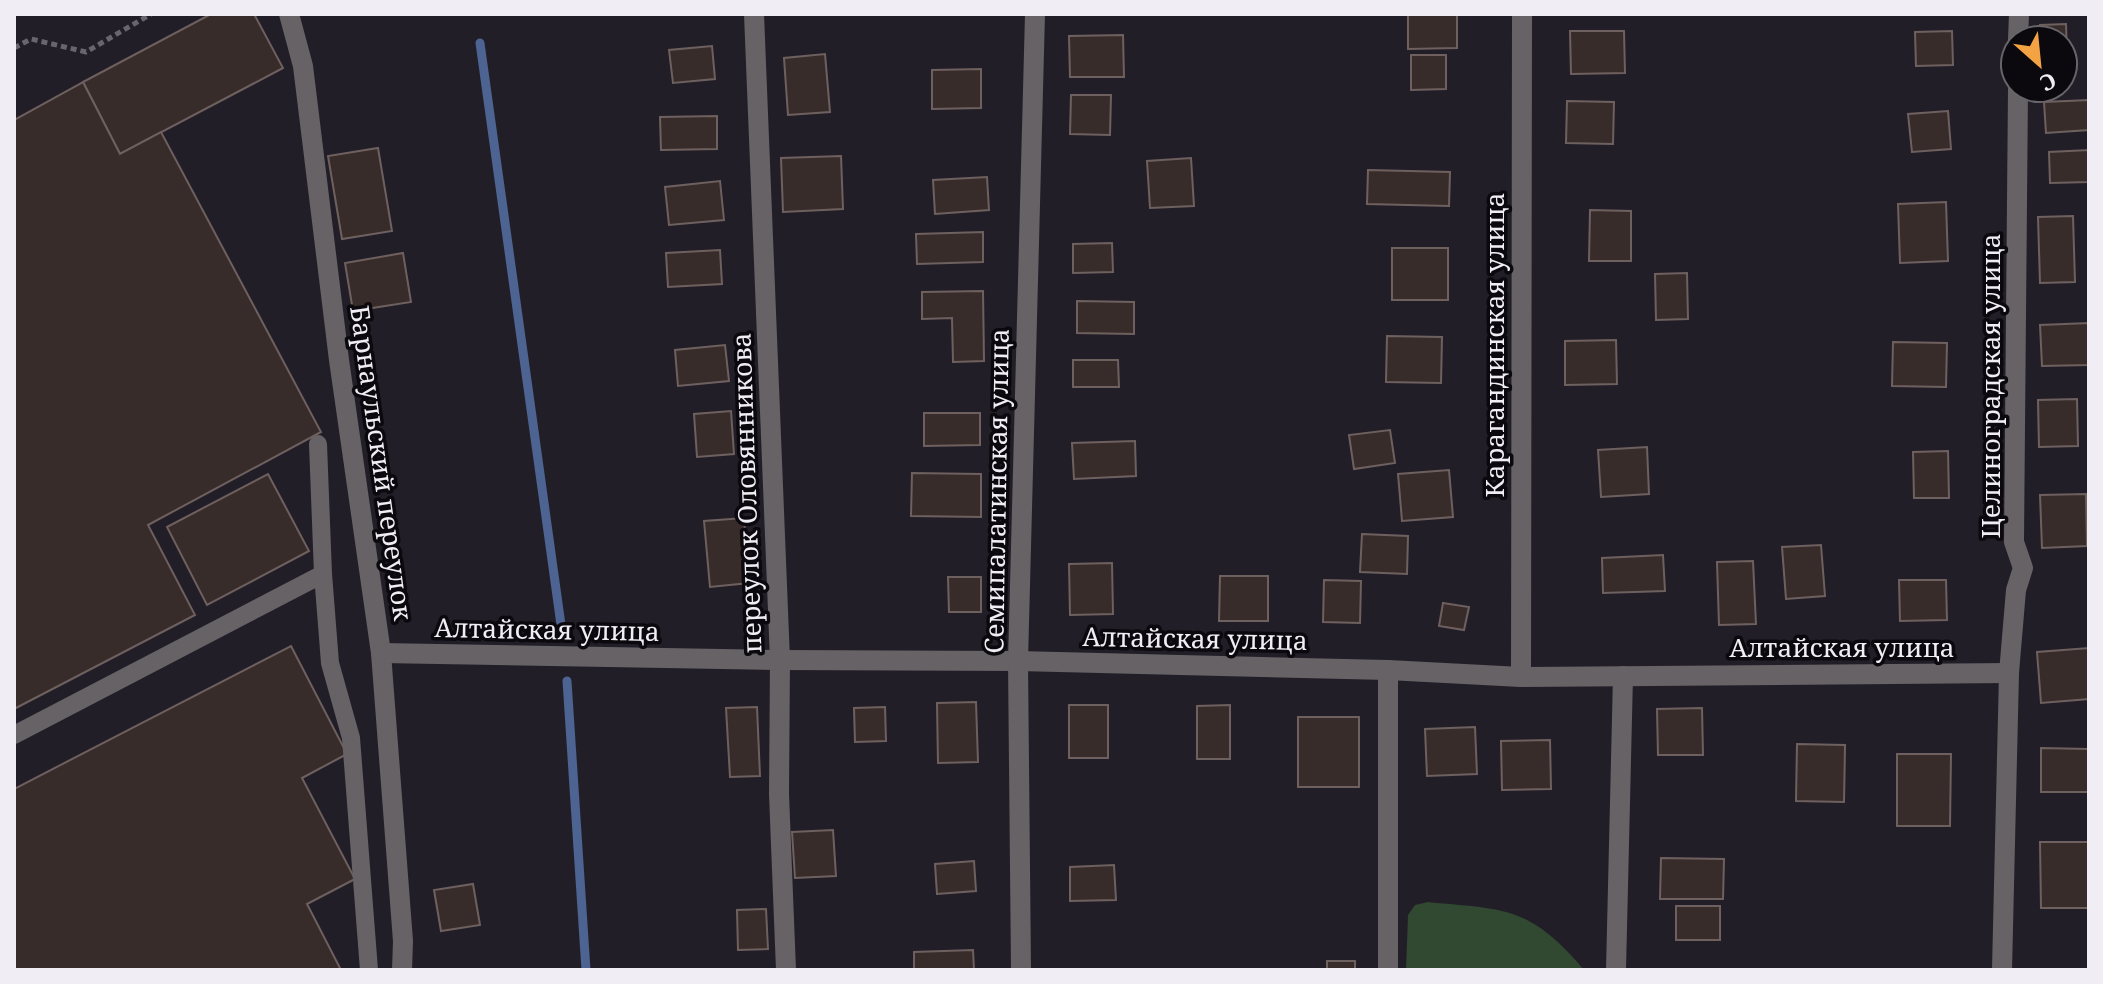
<svg xmlns="http://www.w3.org/2000/svg" width="2103" height="984" font-family="'Noto Serif',serif">
  <style>
    .green { fill: #314831 }
    .lines { fill: none; stroke-linecap: round; stroke-linejoin: round }
    .stream { stroke: #4d6391; stroke-width: 9 }
    .building { fill: #382c2a; stroke: #6e605e; stroke-width: 2 }
    .path { stroke: #68656d; stroke-width: 5; stroke-dasharray: 6 4; stroke-linecap: butt }
    .lane { stroke: #666266; stroke-width: 18 }
    .street { stroke: #666266; stroke-width: 20 }
    .labels { text-anchor: middle; stroke-width: 7; stroke-linejoin: round; paint-order: stroke }
    .street-label { font-size: 26px; fill: #f0eef4; stroke: #0b090d }
  </style>
  <rect width="100%" height="100%" fill="#221e28"/>
  <!-- green -->
  <path class="green" d="M1428,902C1460,906 1498,905 1527,920C1549,931 1568,951 1584,970H1406L1408,915L1415,905Z"/>
  <g class="lines">
    <!-- stream -->
    <g class="stream">
      <path d="M480,43L562,632"/>
      <path d="M567,681L586,970"/>
    </g>
  </g>
  <!-- building -->
  <g class="building">
    <path d="M211,14H254L283,68L120,154L83,82Z"/>
    <path d="M1408,14H1457V48L1408,49Z"/>
    <path d="M2066,24L2068,85H2063V40H2041L2040,25Z"/>
    <path d="M1570,31H1624L1625,73L1571,74Z"/>
    <path d="M1952,31L1953,65L1916,66L1915,32Z"/>
    <path d="M1123,35L1124,77H1070L1069,36Z"/>
    <path d="M712,46L715,79L673,83L669,50Z"/>
    <path d="M825,54L830,112L788,115L784,58Z"/>
    <path d="M1411,55H1446V89L1411,90Z"/>
    <path d="M981,69V108L932,109V70Z"/>
    <path d="M83,82L120,154L161,132L321,432L148,525L195,615L14,709V120Z"/>
    <path d="M1071,95H1111L1110,135L1070,134Z"/>
    <path d="M2089,100V130L2046,133L2044,102Z"/>
    <path d="M1567,101L1614,102L1613,144L1566,143Z"/>
    <path d="M1948,111L1951,149L1912,152L1908,114Z"/>
    <path d="M717,116V149L661,150L660,117Z"/>
    <path d="M378,148L392,231L342,239L328,156Z"/>
    <path d="M2089,150V182L2050,183L2049,152Z"/>
    <path d="M841,156L843,209L783,212L781,158Z"/>
    <path d="M1191,158L1194,206L1150,208L1147,161Z"/>
    <path d="M1368,170L1450,172L1449,206L1367,204Z"/>
    <path d="M987,177L989,210L935,214L933,180Z"/>
    <path d="M720,181L724,220L669,225L665,187Z"/>
    <path d="M1946,202L1948,261L1900,263L1898,204Z"/>
    <path d="M1590,210L1631,211V261H1589Z"/>
    <path d="M2073,216L2075,282L2040,283L2038,217Z"/>
    <path d="M983,232V262L917,264L916,234Z"/>
    <path d="M1112,243L1113,272L1073,273V244Z"/>
    <rect x="1392" y="248" width="56" height="52"/>
    <path d="M720,250L722,284L668,287L666,253Z"/>
    <path d="M403,253L411,302L353,311L345,263Z"/>
    <path d="M1687,273L1688,319L1656,320L1655,274Z"/>
    <path d="M983,291L984,361L953,362L952,318L922,319V292Z"/>
    <path d="M1077,301L1134,302V334L1077,333Z"/>
    <path d="M2089,323V365L2042,366L2040,325Z"/>
    <path d="M1387,336L1442,337L1441,383L1386,382Z"/>
    <path d="M1616,340L1617,384L1565,385V341Z"/>
    <path d="M1893,342L1947,343L1946,387L1892,386Z"/>
    <path d="M725,345L729,381L678,386L675,350Z"/>
    <path d="M1073,360H1118L1119,387H1073Z"/>
    <path d="M2077,399L2078,446L2039,447L2038,400Z"/>
    <path d="M731,411L734,454L697,457L694,414Z"/>
    <path d="M924,413H980V445L924,446Z"/>
    <path d="M1390,430L1395,463L1354,469L1349,435Z"/>
    <path d="M1135,441L1136,476L1074,479L1072,443Z"/>
    <path d="M1647,447L1649,494L1601,497L1598,450Z"/>
    <path d="M1948,451L1949,498H1914L1913,452Z"/>
    <path d="M1449,470L1453,517L1402,521L1398,474Z"/>
    <path d="M912,473L981,474V517L911,516Z"/>
    <path d="M268,474L309,551L207,605L167,527Z"/>
    <path d="M2086,494L2087,546L2042,548L2040,495Z"/>
    <path d="M744,518L749,583L710,587L704,521Z"/>
    <path d="M1362,534L1408,536L1407,574L1360,572Z"/>
    <path d="M1821,545L1825,596L1786,599L1782,547Z"/>
    <path d="M1663,555L1665,591L1603,593L1602,558Z"/>
    <path d="M1753,561L1756,624L1719,625L1717,562Z"/>
    <path d="M1112,563L1113,614L1070,615L1069,564Z"/>
    <path d="M1220,576H1268V621H1219Z"/>
    <path d="M948,577H981V612H949Z"/>
    <path d="M1324,580L1361,581L1360,623L1323,622Z"/>
    <path d="M1899,580H1946L1947,620L1900,621Z"/>
    <path d="M1443,603L1469,607L1464,630L1439,626Z"/>
    <path d="M291,646L347,754L302,778L355,879L307,904L341,970H14V789Z"/>
    <path d="M2089,648V699L2041,703L2037,652Z"/>
    <path d="M976,702L978,762L938,763L937,703Z"/>
    <rect x="1069" y="705" width="39" height="53"/>
    <path d="M1230,705V759H1197V706Z"/>
    <path d="M757,707L760,776L730,777L726,708Z"/>
    <path d="M885,707L886,741L855,742L854,708Z"/>
    <path d="M1702,708L1703,755H1658L1657,709Z"/>
    <rect x="1298" y="717" width="61" height="70"/>
    <path d="M1475,727L1477,774L1427,776L1425,729Z"/>
    <path d="M1550,740L1551,789L1502,790L1501,741Z"/>
    <path d="M1797,744L1845,745L1844,802L1796,801Z"/>
    <path d="M2041,748L2089,749V792H2041Z"/>
    <path d="M1897,754H1951L1950,826H1897Z"/>
    <path d="M833,830L836,876L795,878L792,832Z"/>
    <path d="M2040,842H2089V908H2041Z"/>
    <path d="M1661,858L1724,859L1723,899H1660Z"/>
    <path d="M974,861L976,891L937,894L935,864Z"/>
    <path d="M1114,865L1116,900L1070,901V867Z"/>
    <path d="M473,884L480,925L441,931L434,890Z"/>
    <rect x="1676" y="906" width="44" height="34"/>
    <path d="M766,909L768,949L738,950L737,910Z"/>
    <path d="M973,950L974,970H914V952Z"/>
    <rect x="1327" y="961" width="28" height="9"/>
  </g>
  <g class="lines">
    <!-- path -->
    <path class="path" d="M14,48L31,39L86,52L151,14"/>
    <!-- lane -->
    <g class="lane">
      <path d="M323,574L330,663L351,738L369,970"/>
      <path d="M14,735L323,574L318,444"/>
    </g>
    <!-- street -->
    <g class="street">
      <path d="M289,14L303,66L339,360L381,653L403,941L402,970"/>
      <path d="M754,14L780,660L779,794L786,970"/>
      <path d="M2018,40L2019,14"/>
      <path d="M381,653L780,660L1018,661L1388,670L1521,677L2009,673"/>
      <path d="M1388,670V970"/>
      <path d="M1521,677L1522,14"/>
      <path d="M1021,970L1018,661L1035,14"/>
      <path d="M1616,970L1623,676"/>
      <path d="M2002,970L2009,673L2016,590L2023,568L2014,542L2018,88"/>
    </g>
  </g>
  <g class="labels">
    <!-- street labels -->
    <g class="street-label">
      <text transform="translate(1495 345) rotate(-90)" y="9">Карагандинская улица</text>
      <text transform="translate(1991 386) rotate(-90)" y="9">Целиноградская улица</text>
      <text transform="translate(381 463) rotate(82)" y="9">Барнаульский переулок</text>
      <text transform="translate(997 491) rotate(-89)" y="9">Семипалатинская улица</text>
      <text transform="translate(747 493) rotate(-92)" y="9">переулок Оловянникова</text>
      <text transform="translate(547 630) rotate(1)" y="9">Алтайская улица</text>
      <text transform="translate(1195 639) rotate(1)" y="9">Алтайская улица</text>
      <text x="1842" y="657">Алтайская улица</text>
    </g>
  </g>
  <!-- border -->
  <rect width="2103" height="984" fill="none" stroke="#f0eef4" stroke-width="32"/>
  <!-- north arrow -->
  <g transform="translate(2039 64) rotate(153)"><circle r="38" fill="#0b090d" stroke="#676569" stroke-width="2"/>
  <path d="M0-6L14 30L0 20L-14 30Z" fill="#f4a344"/>
  <text y="-12" font-size="22" font-weight="bold" text-anchor="middle" fill="#f0eef4">С</text>
  </g>
</svg>
